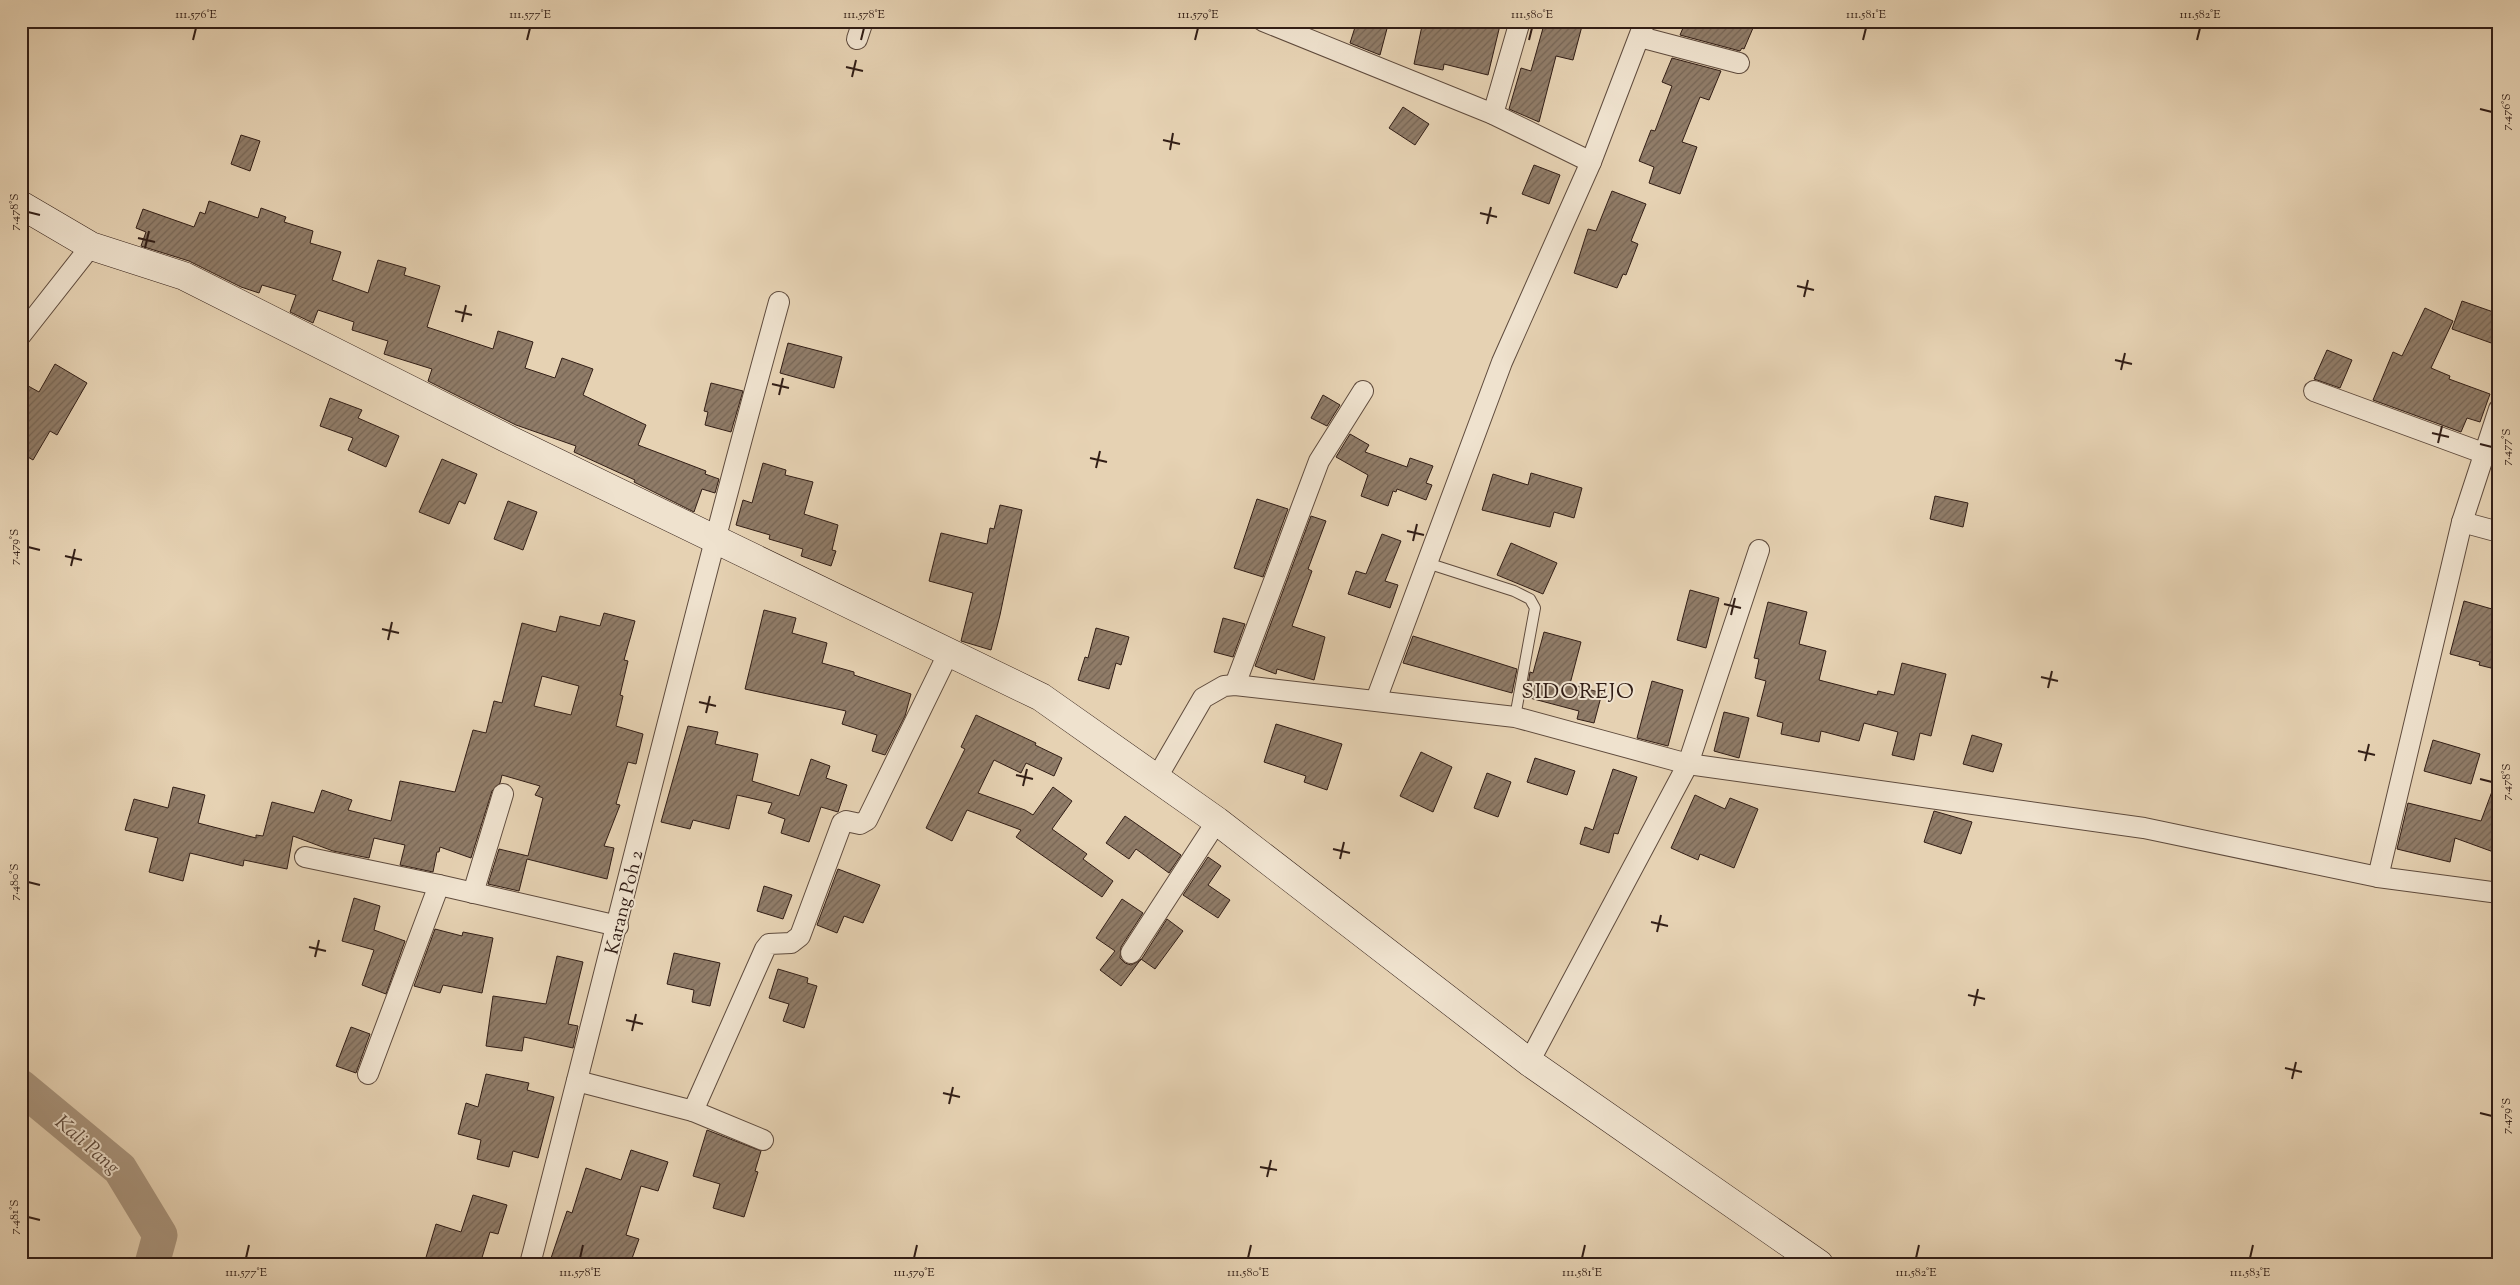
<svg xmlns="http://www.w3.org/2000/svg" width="2520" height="1285" font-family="'Sorts Mill Goudy',serif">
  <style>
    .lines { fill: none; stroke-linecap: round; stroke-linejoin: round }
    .river { stroke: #a9957e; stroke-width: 35 }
    .building { fill: url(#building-hatch); stroke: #321e16; fill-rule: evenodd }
    .service-casing { stroke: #5f4b3d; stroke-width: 12 }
    .minor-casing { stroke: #5f4b3d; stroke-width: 22 }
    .secondary-casing { stroke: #321e16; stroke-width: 29 }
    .service { stroke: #efe2ce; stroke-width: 10 }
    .minor { stroke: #efe2ce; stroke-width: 20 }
    .secondary { stroke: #efe2ce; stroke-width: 28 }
    .ticks { fill: none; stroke: #321e16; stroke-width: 2 }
    .labels { text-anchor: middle; stroke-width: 4; stroke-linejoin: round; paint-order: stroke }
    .street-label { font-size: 19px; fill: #321e16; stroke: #efe2ce }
    .water-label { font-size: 20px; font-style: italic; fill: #5c483a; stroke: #efe2ce }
    .quarter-label { font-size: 21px; letter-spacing: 1px; fill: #321e16; stroke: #efe2ce }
    .neatline { fill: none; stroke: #321e16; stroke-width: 2 }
    .ticks-label { font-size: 12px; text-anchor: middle; fill: #321e16 }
  </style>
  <defs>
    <pattern id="building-hatch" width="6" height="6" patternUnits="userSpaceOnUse" patternTransform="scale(1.25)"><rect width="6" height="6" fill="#907c68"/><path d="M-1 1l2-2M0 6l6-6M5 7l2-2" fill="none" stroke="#766555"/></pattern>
  </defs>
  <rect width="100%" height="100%" fill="#e6d2b3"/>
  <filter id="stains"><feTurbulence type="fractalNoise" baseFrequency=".004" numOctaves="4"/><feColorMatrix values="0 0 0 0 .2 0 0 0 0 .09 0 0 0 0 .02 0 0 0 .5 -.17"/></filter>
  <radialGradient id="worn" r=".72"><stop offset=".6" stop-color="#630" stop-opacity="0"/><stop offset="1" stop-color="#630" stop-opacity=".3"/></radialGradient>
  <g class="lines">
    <!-- river -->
    <path class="river" d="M21,1087L120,1169L160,1235L152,1264"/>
  </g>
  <!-- building -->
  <g class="building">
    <path d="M1357,21H1389L1380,55L1350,43Z"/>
    <path d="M1423,21H1501L1488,75L1444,64L1443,70L1414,64Z"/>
    <path d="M1545,21H1564L1582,26L1573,60L1556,56L1539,122L1509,109L1521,68L1531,71Z"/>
    <path d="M1686,21H1756L1744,49L1742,48L1740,51L1680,35Z"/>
    <path d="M1672,58L1721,71L1709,100L1700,97L1682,142L1697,147L1680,194L1649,183L1654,167L1639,161L1651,130L1655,131L1672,86L1662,82Z"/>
    <path d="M1403,107L1429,124L1415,145L1389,128Z"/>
    <path d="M241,135L260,141L250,171L231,164Z"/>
    <path d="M1534,165L1560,175L1549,204L1522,194Z"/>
    <path d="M1612,191L1646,204L1631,241L1638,244L1626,275L1623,274L1617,288L1574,273L1588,229L1596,231Z"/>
    <path d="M209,201L258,218L261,208L286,217L284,222L313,231L310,243L341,252L332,280L368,293L378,260L406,268L404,275L440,286L427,327L493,349L498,331L533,342L525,368L555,378L562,358L593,369L583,395L646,425L638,445L706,471L705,474L719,479L715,493L702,489L694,512L634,482L635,480L574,452L576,446L516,425L428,381L432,369L384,354L388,341L352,330L354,322L318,310L313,323L290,312L296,295L262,285L259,293L241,287L189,261L141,246L146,232L136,228L143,209L194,227L200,212L205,214Z"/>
    <path d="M2462,301L2499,314V330L2494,344L2452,329Z"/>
    <path d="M2425,308L2453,321L2431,368L2450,376L2449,379L2490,394L2480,422L2467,418L2461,432L2373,400L2393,352L2402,356Z"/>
    <path d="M788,343L842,357L834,388L780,373Z"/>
    <path d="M2327,350L2352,360L2340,388L2314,379Z"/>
    <path d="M55,364L87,383L57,435L50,431L33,460L21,453V382L39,392Z"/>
    <path d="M711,383L743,391L731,432L705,425L708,412L704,411Z"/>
    <path d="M1323,395L1340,405L1327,426L1311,418Z"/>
    <path d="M330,398L362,410L358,418L399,436L386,467L348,450L353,438L320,426Z"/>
    <path d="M1350,434L1369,445L1365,452L1407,467L1410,458L1433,466L1426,483L1432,485L1426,500L1397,489L1396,492L1393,491L1388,506L1361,496L1368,475L1336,457Z"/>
    <path d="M442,459L477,474L465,504L459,501L449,524L419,512Z"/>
    <path d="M763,463L786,470L785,475L813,482L804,514L838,525L832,550L836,551L831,566L801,556L803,549L769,539L770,535L736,525L743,500L752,503Z"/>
    <path d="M1531,473L1582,488L1574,518L1554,512L1550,527L1482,510L1493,474L1528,485Z"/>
    <path d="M1935,496L1968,503L1963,527L1930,519Z"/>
    <path d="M1257,499L1288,509L1263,577L1234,568Z"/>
    <path d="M508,501L537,512L523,550L494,539Z"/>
    <path d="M1000,505L1022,510L1000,615L991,650L961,641L973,593L929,581L941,533L987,544L990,528L994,529Z"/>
    <path d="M1311,516L1326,521L1308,569L1312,571L1292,626L1325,637L1314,680L1277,669L1276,674L1255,666Z"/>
    <path d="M1382,534L1401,541L1385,581L1398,585L1390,608L1348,594L1356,571L1366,574Z"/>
    <path d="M1511,543L1557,563L1543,594L1497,575Z"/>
    <path d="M1690,590L1719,598L1706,648L1677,640Z"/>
    <path d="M2464,601L2499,611V670L2479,665L2480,662L2450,654Z"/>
    <path d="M1768,602L1807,612L1799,644L1826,651L1819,680L1877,695L1878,691L1894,695L1902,663L1946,674L1931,736L1920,733L1914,760L1892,755L1898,732L1864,723L1859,741L1821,731L1819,742L1781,734L1783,723L1757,716L1766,681L1755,678L1759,659L1754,658Z"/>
    <path d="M764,610L796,618L792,633L827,643L822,663L854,672V675L911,694L905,716L885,755L872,751L877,735L842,724L846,711L745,689Z"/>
    <path d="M604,613L635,621L624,660L628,661L620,695L623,696L616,726L643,734L636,764L628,762L616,804L620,805L604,846L614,848L607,879L527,859L519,891L488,884L499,849L528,856L543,798L535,795L540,786L502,775L500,783L492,791L471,858L440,847L439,852H437L433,872L400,865L405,845L374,838L369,858L333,851L293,836L287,869L244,860L243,866L190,853L183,881L149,872L158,838L125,830L134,799L168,808L173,787L205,795L198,823L256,838V835L263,836L272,802L314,813L322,790L352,800L348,810L391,821L400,781L455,792L473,730L486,733L494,701L502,703L522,623L556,632L560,616L600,626ZM542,676L579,686L571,715L534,706Z"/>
    <path d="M1223,618L1245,624L1233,657L1214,652Z"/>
    <path d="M1096,628L1129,637L1121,665L1116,663L1109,689L1078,680L1085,657L1088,658Z"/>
    <path d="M1544,632L1581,642L1570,684L1602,693L1594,723L1577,719L1579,711L1526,697L1530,672L1533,673Z"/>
    <path d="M1413,636L1517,669L1512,693L1403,663Z"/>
    <path d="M1652,681L1683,690L1668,746L1637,738Z"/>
    <path d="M1724,712L1749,718L1739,758L1714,751Z"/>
    <path d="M976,715L1036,743L1035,745L1062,758L1054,776L1026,763L1021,773L994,760L978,793L1025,810L1033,815L1053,787L1072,801L1052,829L1087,854L1083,859L1113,881L1102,897L1016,837L1021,830L967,810L952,841L926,828L965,749L961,747Z"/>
    <path d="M1276,724L1342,744L1327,790L1304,782L1306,776L1264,762Z"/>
    <path d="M688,726L718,732L715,744L758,754L752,781L799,796L811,759L830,766L826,778L847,785L838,812L821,807L809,842L781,833L785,819L768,813L772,803L737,795L729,829L693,820L690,829L661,822Z"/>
    <path d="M1972,735L2002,744L1993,772L1963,764Z"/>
    <path d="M2433,740L2480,754L2471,784L2424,771Z"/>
    <path d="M1421,752L1452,767L1433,812L1400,796Z"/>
    <path d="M1535,758L1575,771L1567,795L1527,782Z"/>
    <path d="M1613,769L1637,777L1618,834L1614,833L1609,853L1580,844L1585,827L1593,830Z"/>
    <path d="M1487,773L1511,782L1498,817L1474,808Z"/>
    <path d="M2497,778H2499V854L2455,838L2450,862L2397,849L2408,803L2481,821Z"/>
    <path d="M1695,795L1725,809L1730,798L1758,809L1734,868L1700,854L1698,860L1671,848Z"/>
    <path d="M1934,811L1972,822L1961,854L1924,842Z"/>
    <path d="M1125,816L1181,855L1169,873L1136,849L1129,859L1106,843Z"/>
    <path d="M1208,857L1221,866L1208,885L1230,900L1218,918L1183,895Z"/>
    <path d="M838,869L880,885L863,923L844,916L837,933L817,925Z"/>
    <path d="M764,886L792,895L783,919L757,911Z"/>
    <path d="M354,898L380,906L374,930L405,941L386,994L362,985L374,950L342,941Z"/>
    <path d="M1122,899L1143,913L1121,947L1120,958L1125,963L1131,965L1141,960L1167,919L1183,931L1155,969L1141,959L1121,986L1100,970L1115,951L1096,938Z"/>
    <path d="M435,929L462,936L463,932L493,938L482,993L443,985L440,993L414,986Z"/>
    <path d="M674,953L720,963L710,1006L692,1002L694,990L667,984Z"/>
    <path d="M557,956L583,962L568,1024L578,1026L573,1048L524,1037L522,1051L486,1046L493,996L546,1004Z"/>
    <path d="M778,969L808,978L807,983L817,986L804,1028L783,1021L789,1004L769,998Z"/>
    <path d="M351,1027L370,1034L356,1073L336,1066Z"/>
    <path d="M486,1074L529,1083L527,1090L554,1097L538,1158L513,1151L509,1167L477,1159L481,1140L458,1134L466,1103L478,1107Z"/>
    <path d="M707,1130L761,1151L755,1171L758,1172L744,1217L713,1208L720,1184L693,1176Z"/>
    <path d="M631,1150L668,1162L658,1191L641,1186L626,1235L639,1239L630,1264H549L567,1211L572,1213L586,1168L621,1180Z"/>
    <path d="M473,1195L507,1205L498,1234L490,1232L480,1264H424L436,1224L461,1232Z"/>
  </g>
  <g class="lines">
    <defs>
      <path id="service" d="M1427,563L1514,591L1530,599L1535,608L1515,717"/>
      <g id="minor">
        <path d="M1263,21L1493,114L1591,162"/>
        <path d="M1640,37L1739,63"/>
        <path d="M857,39L863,21"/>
        <path d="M1493,114L1520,21"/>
        <path d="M21,335L91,246"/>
        <path d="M2314,391L2483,453"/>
        <path d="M2462,522L2499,532"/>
        <path d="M1235,685L1319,461L1363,391"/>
        <path d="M1376,700L1502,362L1591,162L1645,21"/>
        <path d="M1156,779L1203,698L1224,686L1235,685L1515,717L1688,764L2144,828L2378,877L2499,893"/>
        <path d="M305,857L439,885L618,926"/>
        <path d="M2378,877L2462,522L2499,409"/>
        <path d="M473,893L503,794"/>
        <path d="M1131,953L1217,821"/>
        <path d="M1529,1062L1688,764L1759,550"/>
        <path d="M368,1074L439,885"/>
        <path d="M577,1081L693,1111L765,949L769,944L791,943L800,936L842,823L846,821L860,824L867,820L949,652"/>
        <path d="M693,1111L763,1140"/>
        <path d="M530,1264C613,943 691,621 779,302"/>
      </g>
      <path id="secondary" d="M21,205L91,246L184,276L506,438L1041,697L1217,821L1529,1062L1819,1264"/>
    </defs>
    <!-- service casing -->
    <use href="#service" class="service-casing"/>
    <!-- minor casing -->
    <use href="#minor" class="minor-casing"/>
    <!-- secondary casing -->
    <use href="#secondary" class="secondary-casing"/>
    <!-- service -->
    <use href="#service" class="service"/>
    <!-- minor -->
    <use href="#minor" class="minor"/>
    <!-- secondary -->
    <use href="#secondary" class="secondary"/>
  </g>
  <!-- ticks -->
  <path class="ticks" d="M193,40L196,28M527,40L530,28M861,40L864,28M1195,40L1198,28M1529,40L1532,28M1863,40L1866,28M2197,40L2200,28M846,67L863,71M852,77L856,60M2480,109L2492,112M1163,140L1180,144M1170,150L1173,133M28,212L40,215M1480,213L1497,217M1487,224L1491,207M138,238L155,242M145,248L149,231M1797,286L1814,290M1804,297L1808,280M455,311L472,315M462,322L466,305M2115,360L2132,364M2121,370L2125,353M772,384L789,388M779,395L783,378M2432,433L2449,437M2438,443L2442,426M2480,444L2492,447M1090,458L1107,462M1096,468L1100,451M1407,531L1424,535M1413,541L1417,524M28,547L40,550M65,556L82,560M71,566L75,549M1724,604L1741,608M1731,615L1735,598M382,629L399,633M388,640L392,622M2041,677L2058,681M2048,688L2052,671M699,702L716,706M706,713L710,696M2358,751L2375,755M2365,761L2369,744M1016,775L1033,779M2480,779L2492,782M1023,786L1027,769M1333,849L1350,853M1340,859L1344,842M28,882L40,885M1651,922L1668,926M1657,932L1661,915M309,947L326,951M315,957L319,940M1968,995L1985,999M1974,1006L1978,989M626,1020L643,1024M632,1031L636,1014M2285,1068L2302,1072M2292,1079L2296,1062M943,1093L960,1097M949,1104L953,1087M2480,1113L2492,1116M1260,1167L1277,1170M1267,1177L1271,1160M28,1217L40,1220M246,1258L249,1245M580,1258L583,1245M914,1258L917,1245M1248,1258L1251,1245M1582,1258L1585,1245M1916,1258L1919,1245M2250,1258L2253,1245"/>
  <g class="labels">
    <!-- street labels -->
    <g class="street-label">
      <text transform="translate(623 902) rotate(-76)" y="7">Karang Poh 2</text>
    </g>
    <!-- water labels -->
    <g class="water-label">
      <text transform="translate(88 1144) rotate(41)" y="7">Kali Pang</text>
    </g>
    <!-- quarter labels -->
    <g class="quarter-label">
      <text x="1578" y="698">SIDOREJO</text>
    </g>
  </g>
  <!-- margin -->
  <rect width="2520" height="1285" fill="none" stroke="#e6d2b3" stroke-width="55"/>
  <rect x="28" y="28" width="2464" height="1230" class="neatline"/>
  <g class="ticks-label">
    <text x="196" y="18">111.576°E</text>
    <text x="530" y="18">111.577°E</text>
    <text x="864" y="18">111.578°E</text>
    <text x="1198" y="18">111.579°E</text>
    <text x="1532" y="18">111.580°E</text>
    <text x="1866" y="18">111.581°E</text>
    <text x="2200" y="18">111.582°E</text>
    <text transform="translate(2506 112) rotate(-90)" y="4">7.476°S</text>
    <text transform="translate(14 212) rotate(-90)" y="4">7.478°S</text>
    <text transform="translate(2506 447) rotate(-90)" y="4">7.477°S</text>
    <text transform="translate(14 547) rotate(-90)" y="4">7.479°S</text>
    <text transform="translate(2506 782) rotate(-90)" y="4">7.478°S</text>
    <text transform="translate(14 882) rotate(-90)" y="4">7.480°S</text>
    <text transform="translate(2506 1116) rotate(-90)" y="4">7.479°S</text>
    <text transform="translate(14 1217) rotate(-90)" y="4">7.481°S</text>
    <text x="246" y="1276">111.577°E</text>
    <text x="580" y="1276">111.578°E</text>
    <text x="914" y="1276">111.579°E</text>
    <text x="1248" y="1276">111.580°E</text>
    <text x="1582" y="1276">111.581°E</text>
    <text x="1916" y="1276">111.582°E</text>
    <text x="2250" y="1276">111.583°E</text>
  </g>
  <rect width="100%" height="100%" filter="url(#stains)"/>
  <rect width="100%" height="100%" fill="url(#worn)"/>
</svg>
